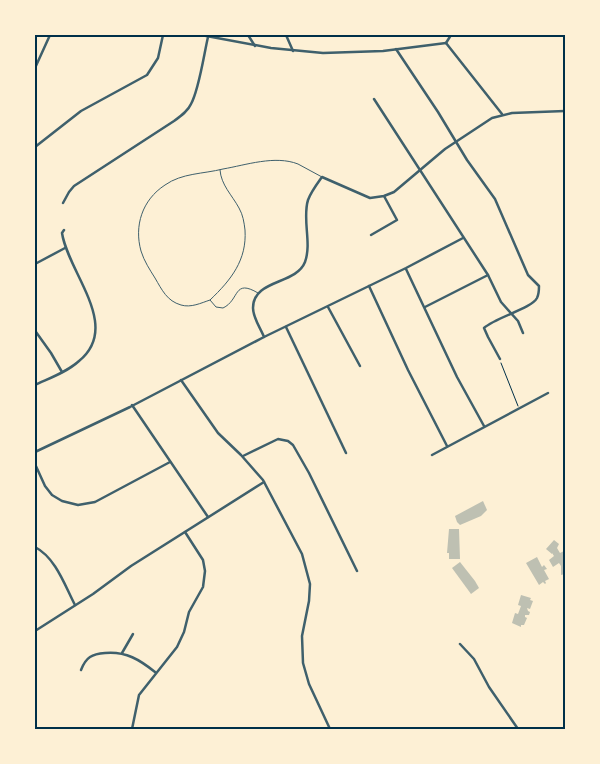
<svg xmlns="http://www.w3.org/2000/svg" width="600" height="764" font-family="'Public Sans',sans-serif">
  <style>
    .building { fill: #bec0b2 }
    .lines { fill: none; stroke-linecap: round; stroke-linejoin: round }
    .path { stroke: #003049; stroke-width: 1 }
    .service { stroke: #3f606c; stroke-width: 1 }
    .minor { stroke: #3f606c; stroke-width: 2.5 }
    .neatline { fill: none; stroke: #003049; stroke-width: 2 }
  </style>
  <rect width="100%" height="100%" fill="#fdf0d5"/>
  <!-- building -->
  <g class="building">
    <path d="M483,501L487,510L481,516L460,525L457,522L455,516Z"/>
    <path d="M449,529H459L460,559H449V553H447Z"/>
    <path d="M554,540L559,544L557,548L560,553L564,551L565,553V574L561,575V566L559,563L553,567L549,560L554,556L552,553V554L546,549Z"/>
    <path d="M537,557L542,567L544,565L547,569L544,570L549,579L545,581L546,583L545,584L543,582L539,585L526,563Z"/>
    <path d="M460,562L475,581L479,588L471,594L452,568Z"/>
    <path d="M521,595L531,598L530,600L533,601L530,609L527,608L528,611L530,612L529,615H525V617L527,618L524,625H521V627L512,623L515,613L518,614L521,606L518,605Z"/>
  </g>
  <g class="lines">
    <!-- path -->
    <path class="path" d="M501,363L518,406"/>
    <!-- service -->
    <g class="service">
      <path d="M220,170C221,185 232,195 239,208C243,215 244,222 245,230C247,260 231,280 210,300L216,307L223,308C240,300 233,278 258,293"/>
      <path d="M210,300C201,303 191,308 181,305C167,301 162,290 155,278C150,270 144,261 141,251C134,226 142,200 165,185C182,173 203,174 223,169C246,165 275,155 298,164C306,168 314,173 322,177"/>
    </g>
    <!-- minor -->
    <g class="minor">
      <path d="M201,35L271,48L323,53L383,51L446,43"/>
      <path d="M248,35L255,46"/>
      <path d="M286,35L293,51"/>
      <path d="M446,43L502,114"/>
      <path d="M446,43L451,35"/>
      <path d="M396,49L438,112L467,160L495,199L528,275L539,286C539,290 539,294 537,298C531,309 496,317 484,328L488,337L500,359"/>
      <path d="M35,68L50,35"/>
      <path d="M374,99L488,275L501,302L518,321L523,333"/>
      <path d="M35,147L81,111L147,75L158,58L163,35"/>
      <path d="M63,203L69,192L74,186L174,121C181,116 188,111 191,104C199,90 204,54 208,37"/>
      <path d="M371,235L397,220L384,196"/>
      <path d="M35,264L65,248"/>
      <path d="M406,269L457,377L484,426"/>
      <path d="M369,286L408,370L447,446"/>
      <path d="M328,307L360,366"/>
      <path d="M425,307L488,275"/>
      <path d="M286,327L346,453"/>
      <path d="M36,332L51,353L62,372"/>
      <path d="M264,337L406,268L463,238"/>
      <path d="M181,380L218,433L241,455L263,480L302,554L310,584L309,601L302,636L303,663L309,684L330,729"/>
      <path d="M35,385C50,378 67,372 79,361C122,326 68,273 62,233L64,230"/>
      <path d="M132,405L208,517"/>
      <path d="M35,452L130,407L264,337C261,329 253,318 253,308C253,279 296,285 305,262C312,243 302,219 308,200C311,192 317,184 322,177L370,198L384,196L394,192L445,149L492,118L512,113L565,111"/>
      <path d="M432,455L548,393"/>
      <path d="M243,456L278,439L288,441L293,445L309,473L357,571"/>
      <path d="M35,464L45,486L52,495L62,501L78,505L95,502L170,462"/>
      <path d="M35,547C56,558 65,586 75,605"/>
      <path d="M35,631L93,594L131,566L264,482"/>
      <path d="M460,644L474,659L489,687L518,729"/>
      <path d="M122,653L133,634"/>
      <path d="M81,670C86,657 92,654 105,653C126,651 140,660 155,672"/>
      <path d="M132,729L139,695L177,647L184,632L189,612L203,587L205,571L203,560L185,532"/>
    </g>
  </g>
  <!-- border -->
  <rect width="600" height="764" fill="none" stroke="#fdf0d5" stroke-width="72"/>
  <rect x="36" y="36" width="528" height="692" class="neatline"/>
</svg>
